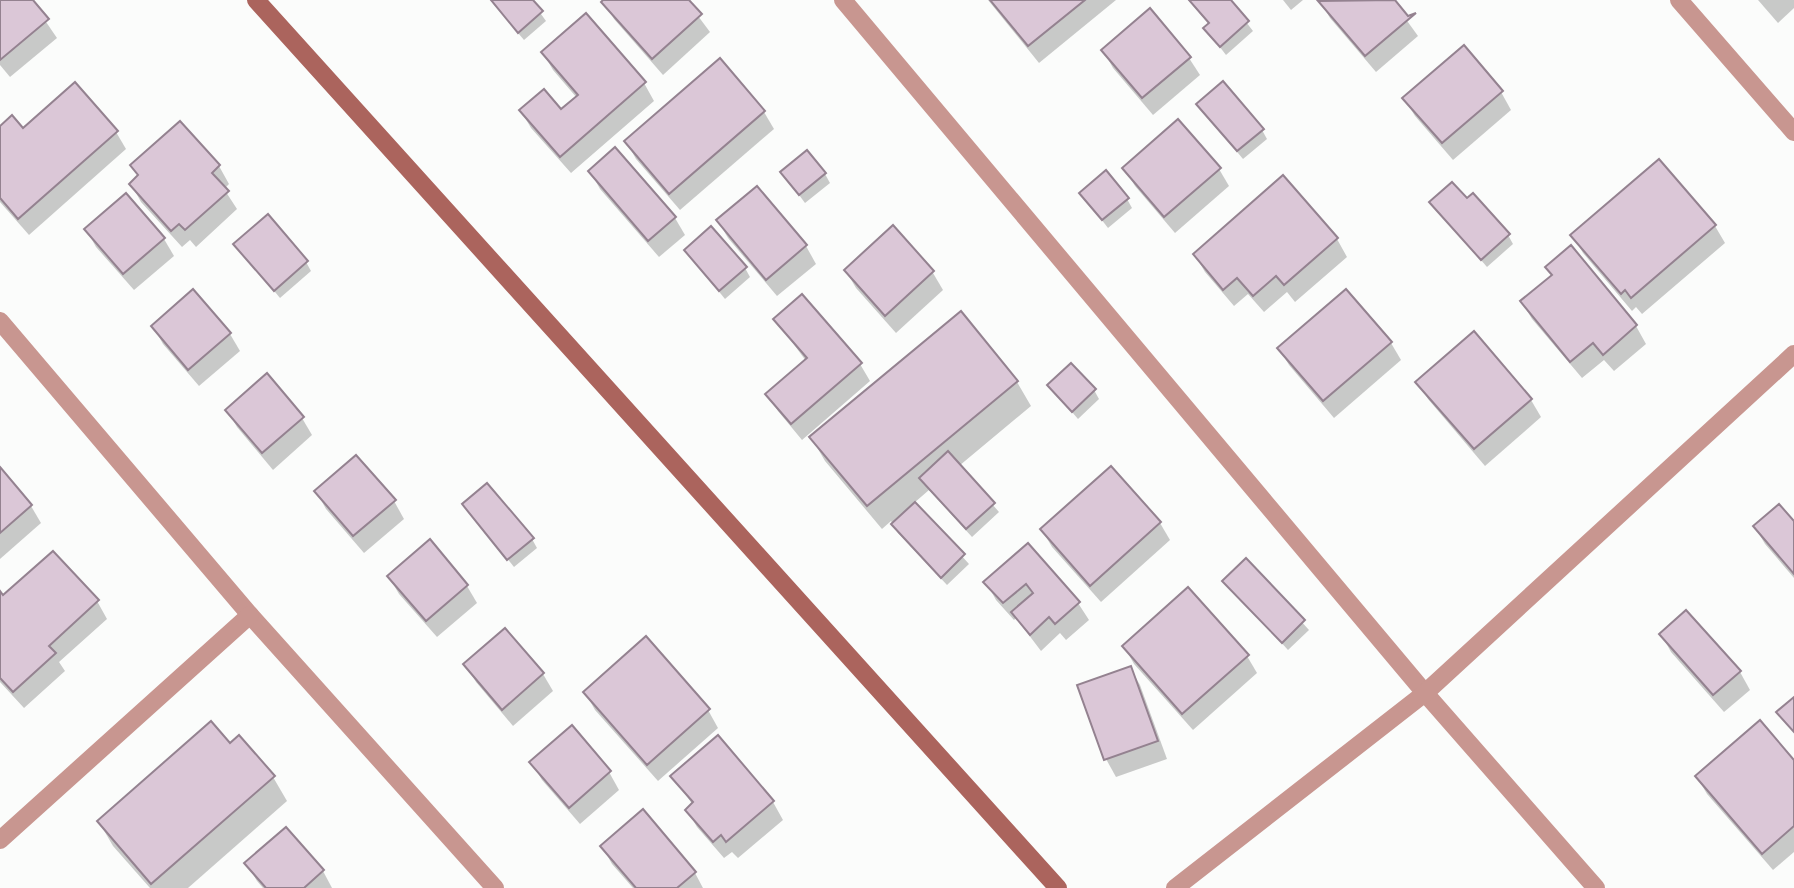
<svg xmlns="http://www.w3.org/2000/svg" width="1794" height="888" font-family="'Open Sans',sans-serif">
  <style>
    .shadow { fill: #0003 }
    .building { fill: #dbc7d7; stroke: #948290; stroke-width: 2 }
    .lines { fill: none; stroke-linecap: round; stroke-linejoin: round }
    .street { stroke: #c89690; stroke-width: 18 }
    .secondary { stroke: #ab645d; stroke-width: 18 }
  </style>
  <rect width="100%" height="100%" fill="#fbfcfb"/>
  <!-- shadow -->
  <g class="shadow">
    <path d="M0,0H31L57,38L10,77L0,65Z"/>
    <path d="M490,0H531L546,21L524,40Z"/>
    <path d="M606,0H686L710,32L663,75L614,19L604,2Z"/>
    <path d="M988,0H1116L1039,63Z"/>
    <path d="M1188,0H1229L1253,31L1226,55L1206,29L1210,25Z"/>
    <path d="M1283,0H1303L1291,10Z"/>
    <path d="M1392,0L1418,36L1376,72L1330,18L1320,1Z"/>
    <path d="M1758,0H1794V8L1778,23Z"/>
    <path d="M1103,50L1189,58L1200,75L1153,115L1113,68Z"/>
    <path d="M543,53L644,83L654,101L571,173L531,128L521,111L561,112L577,98L553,70Z"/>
    <path d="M1501,92L1511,110L1453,160L1415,116L1404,98Z"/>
    <path d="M1198,105L1262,130L1267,139L1243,159Z"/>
    <path d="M764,112L774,129L680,210L636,159L626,141Z"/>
    <path d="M180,123L219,166L229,184L224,189L237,209L196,247L190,240L182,247L141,202L131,184L139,178L132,166Z"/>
    <path d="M0,128L116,132L126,149L29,235L0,202Z"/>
    <path d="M1125,169H1219L1229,186L1175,233L1135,186Z"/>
    <path d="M590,171L675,218L685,235L659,257L600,189Z"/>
    <path d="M782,172L825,174L830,183L805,203Z"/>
    <path d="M1283,177L1337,239L1347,257L1295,302L1287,292L1264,312L1248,294L1234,306L1205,272L1195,255Z"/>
    <path d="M757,188L806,246L816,264L777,296L728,238L718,221Z"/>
    <path d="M1081,193L1127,199L1132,208L1108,228Z"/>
    <path d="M1431,202L1508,235L1513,244L1487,267Z"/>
    <path d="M1715,226L1725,243L1642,314L1636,307L1632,311L1583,253L1573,236Z"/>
    <path d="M893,228L933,273L943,290L896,333L856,288L846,271Z"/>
    <path d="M86,229L164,239L174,256L134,290L96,247Z"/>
    <path d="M235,244L306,262L311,271L280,298Z"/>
    <path d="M1571,248L1636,326L1646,344L1614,371L1604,360L1582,378L1532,319L1522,302L1553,277Z"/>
    <path d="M686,251L745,268L750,277L725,299Z"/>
    <path d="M776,320L860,364L870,381L802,440L778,411L768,394L806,361Z"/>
    <path d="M153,326L230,334L240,351L199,386L163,344Z"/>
    <path d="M1473,334L1531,400L1541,417L1485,466L1428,399L1418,382Z"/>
    <path d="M1391,343L1401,360L1334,418L1289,365L1279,348Z"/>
    <path d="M1017,382L1031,406L959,466L999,512L972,537L929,490L914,503L969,564L947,585L898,533L891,521L882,529L825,461L811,437Z"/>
    <path d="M1049,385L1094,390L1099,399L1078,419Z"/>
    <path d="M227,410L302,418L312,435L273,470L237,427Z"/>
    <path d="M356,457L394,501L404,519L364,553L326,509L316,491Z"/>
    <path d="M0,470L31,506L41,523L0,559Z"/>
    <path d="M464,505L532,539L537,548L514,567Z"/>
    <path d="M1160,523L1170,540L1101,602L1052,547L1042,530Z"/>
    <path d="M1794,524V578L1765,544L1755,527Z"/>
    <path d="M1028,546L1078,603L1089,620L1066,640L1060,633L1041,651L1016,618L1014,620L996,600L986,582Z"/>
    <path d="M1246,560L1309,630L1288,650L1225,581Z"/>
    <path d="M389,577L467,586L477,603L437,637L399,594Z"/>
    <path d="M0,594L3,598L97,601L107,619L59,662L65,671L24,708L0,682Z"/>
    <path d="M1686,612L1740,672L1750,690L1724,712L1671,652L1661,634Z"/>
    <path d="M1124,646L1247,656L1257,673L1193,730L1134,664Z"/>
    <path d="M466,665L543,674L553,691L513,726L476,682Z"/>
    <path d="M1130,668L1140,685L1167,759L1116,777L1106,759Z"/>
    <path d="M585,692L708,710L718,728L658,781L595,710Z"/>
    <path d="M718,738L773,802L783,820L738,858L732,852L724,858L697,827L687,810L693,805L672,776Z"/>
    <path d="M1794,762V852L1773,870L1707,794L1697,777Z"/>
    <path d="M532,763L609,772L619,790L580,824L542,780Z"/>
    <path d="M273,777L287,801L188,888H150L113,846L99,822Z"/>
    <path d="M642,812L695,873L703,888H633L612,864L602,846Z"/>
    <path d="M286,829L323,871L332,888H263L257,881L247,864Z"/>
  </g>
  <!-- building -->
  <g class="building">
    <path d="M0,0H33L49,19L0,60Z"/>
    <path d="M491,0H533L543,11L518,33Z"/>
    <path d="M603,0H689L702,14L652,59L601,2Z"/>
    <path d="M990,0H1085L1028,46Z"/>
    <path d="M1189,0H1231L1249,21L1220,47L1203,28L1209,23Z"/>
    <path d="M1395,0L1408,16L1416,13L1365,56L1318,1Z"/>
    <path d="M1150,8L1191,57L1142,98L1101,50Z"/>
    <path d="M586,13L646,82L560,157L519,110L544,89L561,109L578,95L541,52Z"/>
    <path d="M1464,45L1503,91L1442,143L1402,98Z"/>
    <path d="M720,58L765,111L669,194L624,141Z"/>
    <path d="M1223,81L1264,129L1237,151L1196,104Z"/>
    <path d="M75,82L118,131L18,219L0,198V126L12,115L23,128Z"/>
    <path d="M1178,119L1221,168L1164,217L1122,168Z"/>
    <path d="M180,121L220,165L212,173L229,191L185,230L179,224L171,231L129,184L138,175L130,165Z"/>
    <path d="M615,147L676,217L648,241L588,171Z"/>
    <path d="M807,150L826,173L799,195L780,172Z"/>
    <path d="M1659,159L1716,225L1631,298L1625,290L1621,294L1570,235Z"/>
    <path d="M1106,170L1129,198L1102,220L1079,193Z"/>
    <path d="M1283,175L1338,238L1284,285L1276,276L1253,296L1237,278L1223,290L1193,254Z"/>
    <path d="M1452,182L1467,198L1473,193L1510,234L1481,260L1429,202Z"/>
    <path d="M757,186L807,245L766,280L716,220Z"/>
    <path d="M126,193L165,238L123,274L84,229Z"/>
    <path d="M268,214L308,261L274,291L233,244Z"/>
    <path d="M893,225L934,271L885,316L844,270Z"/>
    <path d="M711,226L747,267L719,291L684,250Z"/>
    <path d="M1571,245L1637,325L1603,355L1593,343L1570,362L1520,301L1552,275L1545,267Z"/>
    <path d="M193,289L231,333L188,370L151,326Z"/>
    <path d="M1346,289L1392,342L1323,401L1277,348Z"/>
    <path d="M802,294L862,363L791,424L765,394L807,358L773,319Z"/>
    <path d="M961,311L1018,381L867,506L809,437Z"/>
    <path d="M1474,331L1532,399L1474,449L1415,382Z"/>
    <path d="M1071,363L1096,389L1072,412L1047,385Z"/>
    <path d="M267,373L304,417L262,453L225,410Z"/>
    <path d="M948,451L995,503L966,529L919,478Z"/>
    <path d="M356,455L396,500L353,536L314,491Z"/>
    <path d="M1111,466L1161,522L1090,586L1040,529Z"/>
    <path d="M0,467L32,505L0,533Z"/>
    <path d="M487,483L534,538L507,560L462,504Z"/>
    <path d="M915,502L965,554L941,578L891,524Z"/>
    <path d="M1779,504L1794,521V574L1753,526Z"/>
    <path d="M430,539L468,585L426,621L387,576Z"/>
    <path d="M1028,543L1080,602L1055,624L1049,617L1030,635L1011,612L1033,593L1026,584L1003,603L983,582Z"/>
    <path d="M53,551L99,600L49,646L56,653L13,692L0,678V591L3,595Z"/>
    <path d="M1246,558L1305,620L1282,643L1222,581Z"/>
    <path d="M1188,587L1249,655L1182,714L1122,646Z"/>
    <path d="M1686,610L1741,671L1713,695L1659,634Z"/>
    <path d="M505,628L544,673L502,710L463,664Z"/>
    <path d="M646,636L710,709L647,765L583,692Z"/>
    <path d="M1131,666L1158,741L1104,760L1077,685Z"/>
    <path d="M1794,697V732L1776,712Z"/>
    <path d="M1760,720L1794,760V826L1762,854L1695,776Z"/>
    <path d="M211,721L230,743L239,735L275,776L151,884L97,821Z"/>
    <path d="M572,725L611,771L569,808L529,762Z"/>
    <path d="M718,735L774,801L726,842L721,835L713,842L685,810L693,802L670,776Z"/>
    <path d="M643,809L696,872L677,888H636L600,846Z"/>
    <path d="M286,827L324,870L304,888H266L244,863Z"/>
  </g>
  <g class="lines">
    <!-- street -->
    <g class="street">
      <path d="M843,0L1425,693L1596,888"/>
      <path d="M1679,0L1794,132"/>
      <path d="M0,321L250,615L495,888"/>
      <path d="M0,840L250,615"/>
      <path d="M1175,888L1425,693L1794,354"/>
    </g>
    <!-- secondary -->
    <path class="secondary" d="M256,0L1058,888"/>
  </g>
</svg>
